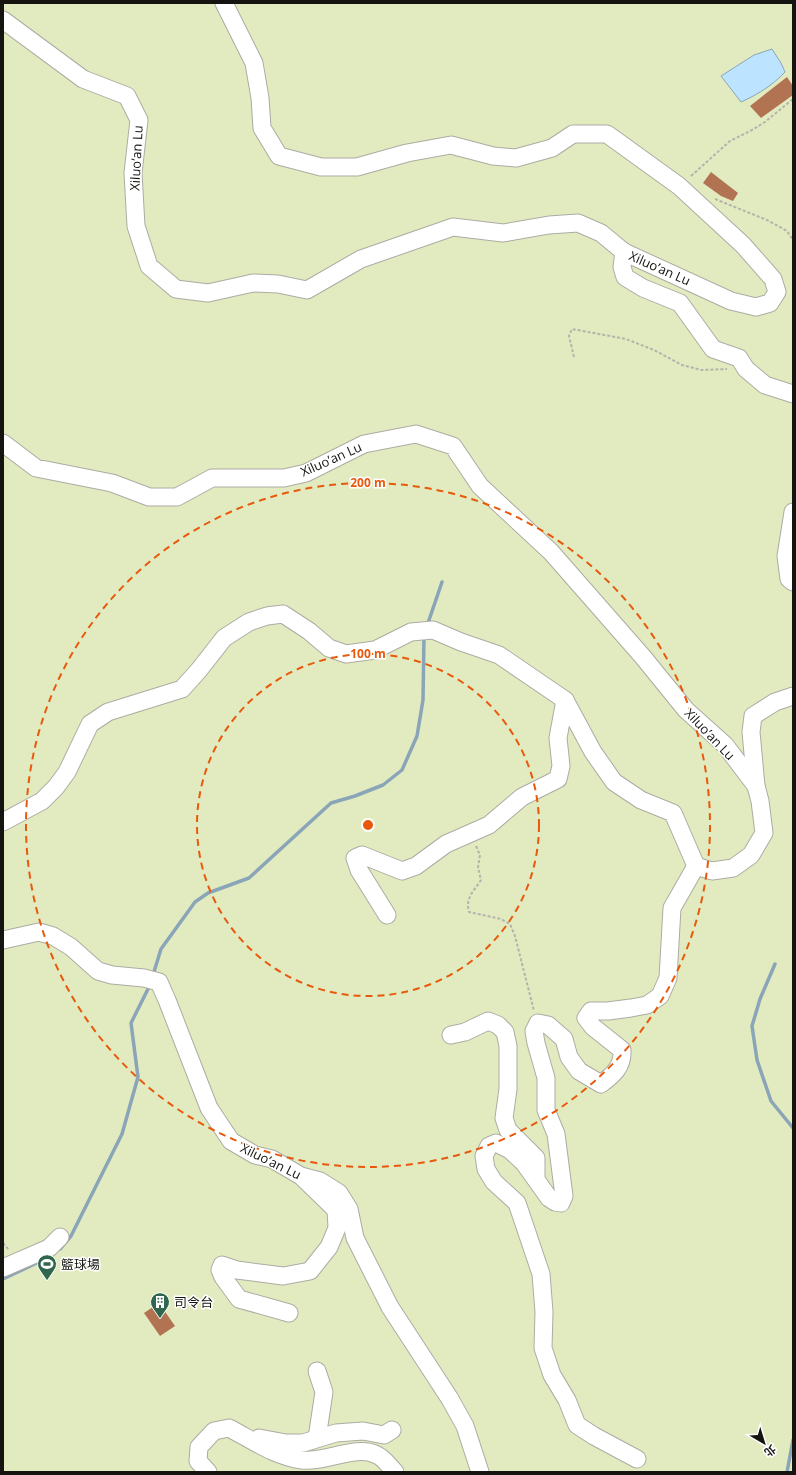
<svg xmlns="http://www.w3.org/2000/svg" width="796" height="1475" font-family="'Open Sans','Noto Sans TC',sans-serif">
  <style>
    .green { fill: #e2ebc0 }
    .water { fill: #bce3ff; stroke: #8aa5b8 }
    .lines { fill: none; stroke-linecap: round; stroke-linejoin: round }
    .stream { stroke: #8aa5b8; stroke-width: 3.5 }
    .building { fill: #b17351 }
    .minor-casing { stroke: #adaba3; stroke-width: 19 }
    .path { stroke: #b5b2ac; stroke-width: 2; stroke-dasharray: 3 2; stroke-linecap: butt }
    .minor { stroke: #fff; stroke-width: 17 }
    .ring { fill: none; stroke: #e8590c; stroke-width: 2; stroke-dasharray: 7 5 }
    .labels { text-anchor: middle; stroke-width: 3; stroke-linejoin: round; paint-order: stroke }
    .street-label { font-size: 13px; fill: #151411; stroke: #fff }
    .poi-label { font-size: 13px; fill: #151411; stroke: #fff; text-anchor: start }
    .centre { fill: #e8590c; stroke: #fff; stroke-width: 2 }
    .ring-label { font-size: 12px; text-anchor: middle; font-weight: bold; fill: #e8590c; stroke: #fff; stroke-width: 3; stroke-linejoin: round; paint-order: stroke }
  </style>
  <rect width="100%" height="100%" fill="#fdfaf2"/>
  <!-- green -->
  <rect class="green" x="3" y="3" width="790" height="1469"/>
  <!-- water -->
  <path class="water" d="M772,49L781,63L785,72C773,85 757,95 741,102L721,76L754,55Z"/>
  <g class="lines">
    <!-- stream -->
    <g class="stream">
      <path d="M427,626L442,582"/>
      <path d="M775,964L760,999L752,1026L757,1060L771,1101L793,1128"/>
      <path d="M153,975L161,949L195,902L208,893L249,878L331,803L355,796L383,785L402,770L417,736L423,700L424,636"/>
      <path d="M60,1249L71,1236L122,1134L138,1077L131,1023L150,985"/>
      <path d="M3,1279L43,1260"/>
      <path d="M787,1472L793,1440"/>
    </g>
  </g>
  <!-- building -->
  <g class="building">
    <path d="M787,77L793,86V95L761,118L750,106Z"/>
    <path d="M711,172L738,193L733,201L721,196L703,183Z"/>
    <path d="M159,1303L175,1326L160,1336L144,1313Z"/>
  </g>
  <g class="lines">
    <defs>
      <g id="minor">
        <path d="M3,20L83,79L127,96L139,120L133,173L136,226L149,266L176,289L208,293L253,283L278,284L307,290L361,259L453,227L503,233L549,225L578,223L601,233L624,252L731,301L756,307L770,303L777,292L773,279L743,245L679,186L607,134H573L552,148L516,158L493,156L451,145L407,153L357,167H321L279,156L262,128L260,98L254,63L224,3"/>
        <path d="M624,252L622,267L625,277L643,288L680,303L713,349L739,358L746,369L765,385L793,394"/>
        <path d="M3,443L36,468L112,483L149,497H177L212,478H284L306,473L364,444L416,434L453,446L480,486L551,552L643,657L686,710L725,745L756,786L760,801L764,833L751,855L733,868L712,871L696,866L673,813L641,800L614,782L593,752L565,700L499,655L461,642L433,630L411,632L375,650L346,654L329,648L309,631L283,614L267,616L249,622L224,638L199,670L182,689L108,712L90,724L67,772L56,787L42,801L3,822"/>
        <path d="M793,512L786,556L789,579L793,582"/>
        <path d="M756,786L751,732L753,716L775,702L793,696"/>
        <path d="M387,915L359,870L355,858L362,855L402,871L416,866L446,844L489,825L522,797L558,779L561,766L558,738L565,700"/>
        <path d="M3,940L39,932L53,936L71,947L98,971L112,975L144,978L159,982L167,1000L209,1108L231,1141L255,1155L272,1159L301,1176L320,1181L339,1193L349,1209L355,1238L390,1307L450,1399L465,1426L480,1472"/>
        <path d="M451,1035L465,1032L488,1021L498,1025L505,1032L508,1046V1089L504,1118L508,1130L536,1158V1178"/>
        <path d="M3,1268L49,1248L60,1237"/>
        <path d="M289,1313L239,1299L223,1277L220,1270L222,1265L237,1270L283,1276L310,1271L329,1247L337,1228L336,1210L304,1179"/>
        <path d="M259,1438L286,1443H303L336,1433L363,1431L384,1435L392,1430"/>
        <path d="M317,1438L324,1392L317,1371"/>
        <path d="M637,1459L594,1436L577,1425L567,1400L552,1375L543,1348L544,1312L541,1274L517,1203L494,1182L486,1169L484,1156L489,1146L496,1143L510,1150L524,1163L549,1198L555,1202L561,1203L564,1196L556,1134L546,1110V1078L536,1043L534,1031L538,1023L548,1025L564,1039L569,1057L579,1071L601,1084C613,1075 623,1067 622,1050L593,1027L586,1018L591,1011H608L631,1008L647,1005L660,996L668,978L672,908L696,866"/>
        <path d="M208,1472L198,1461L199,1447L214,1431L229,1428C252,1440 276,1457 302,1460C325,1463 356,1444 377,1455C384,1458 390,1467 395,1472"/>
      </g>
    </defs>
    <!-- minor casing -->
    <use href="#minor" class="minor-casing"/>
    <!-- path -->
    <g class="path">
      <path d="M691,176L730,141L752,130L765,122L793,99"/>
      <path d="M715,199L767,220L787,231L793,240"/>
      <path d="M574,357L569,336L572,329L626,339L654,350L682,365L701,370L727,369"/>
      <path d="M476,846L480,855L478,867L481,880C474,891 465,898 469,912L501,919L510,924L515,936L534,1011"/>
      <path d="M3,1243L9,1250"/>
    </g>
    <!-- minor -->
    <use href="#minor" class="minor"/>
  </g>
  <!-- distance rings -->
  <g class="ring">
    <circle cx="368" cy="825" r="171"/>
    <circle cx="368" cy="825" r="342"/>
  </g>
  <!-- icons -->
  <defs>
    <symbol id="stadium-pin" viewBox="-11 -11 22 30"><path d="M0 17L-7.5 6A9.5 9.5 0 1 1 7.5 6Z" fill="#2f664d" stroke="#fff"/><path d="M0-5a6.5 5 0 1 0 0 10a6.5 5 0 1 0 0-10ZM-3.5-1.8h7v3.6h-7Z" fill="#fff"/></symbol>
    <symbol id="building-pin" viewBox="-11 -11 22 30"><path d="M0 17L-7.5 6A9.5 9.5 0 1 1 7.5 6Z" fill="#2f664d" stroke="#fff"/><path d="M-4-6H4V6H1V3H-1V6H-4ZM-2.5-4.3h1.7v1.8h-1.7ZM.8-4.3h1.7v1.8H.8ZM-2.5-1h1.7V.8h-1.7ZM.8-1h1.7V.8H.8Z" fill="#fff"/></symbol>
  </defs>
  <g fill-rule="evenodd">
    <use href="#stadium-pin" x="36" y="1253" width="22" height="30"/>
    <use href="#building-pin" x="149" y="1291" width="22" height="30"/>
  </g>
  <g class="labels">
    <!-- street labels -->
    <g class="street-label">
      <text transform="translate(136 158) rotate(-87)" y="5">Xiluo’an Lu</text>
      <text transform="translate(660 268) rotate(24)" y="5">Xiluo’an Lu</text>
      <text transform="translate(331 459) rotate(-24)" y="5">Xiluo’an Lu</text>
      <text transform="translate(710 734) rotate(46)" y="5">Xiluo’an Lu</text>
      <text transform="translate(271 1161) rotate(26)" y="5">Xiluo’an Lu</text>
    </g>
    <!-- poi labels -->
    <g class="poi-label">
      <text x="61" y="1269">籃球場</text>
      <text x="174" y="1307">司令台</text>
    </g>
  </g>
  <circle cx="368" cy="825" r="6" class="centre"/>
  <g class="ring-label">
    <text x="368" y="487">200 m</text>
    <text x="368" y="658">100 m</text>
  </g>
  <!-- border -->
  <rect width="796" height="1475" fill="none" stroke="#151411" stroke-width="8"/>
  <!-- north arrow -->
  <g transform="translate(764 1443) rotate(142)" stroke="#ffffff" stroke-width="3" paint-order="stroke">
  <path d="M0-3L7 15L0 10L-7 15Z" fill="#151411"/>
  <text y="-6" font-size="11" font-weight="bold" text-anchor="middle" fill="#151411">北</text>
  </g>
</svg>
